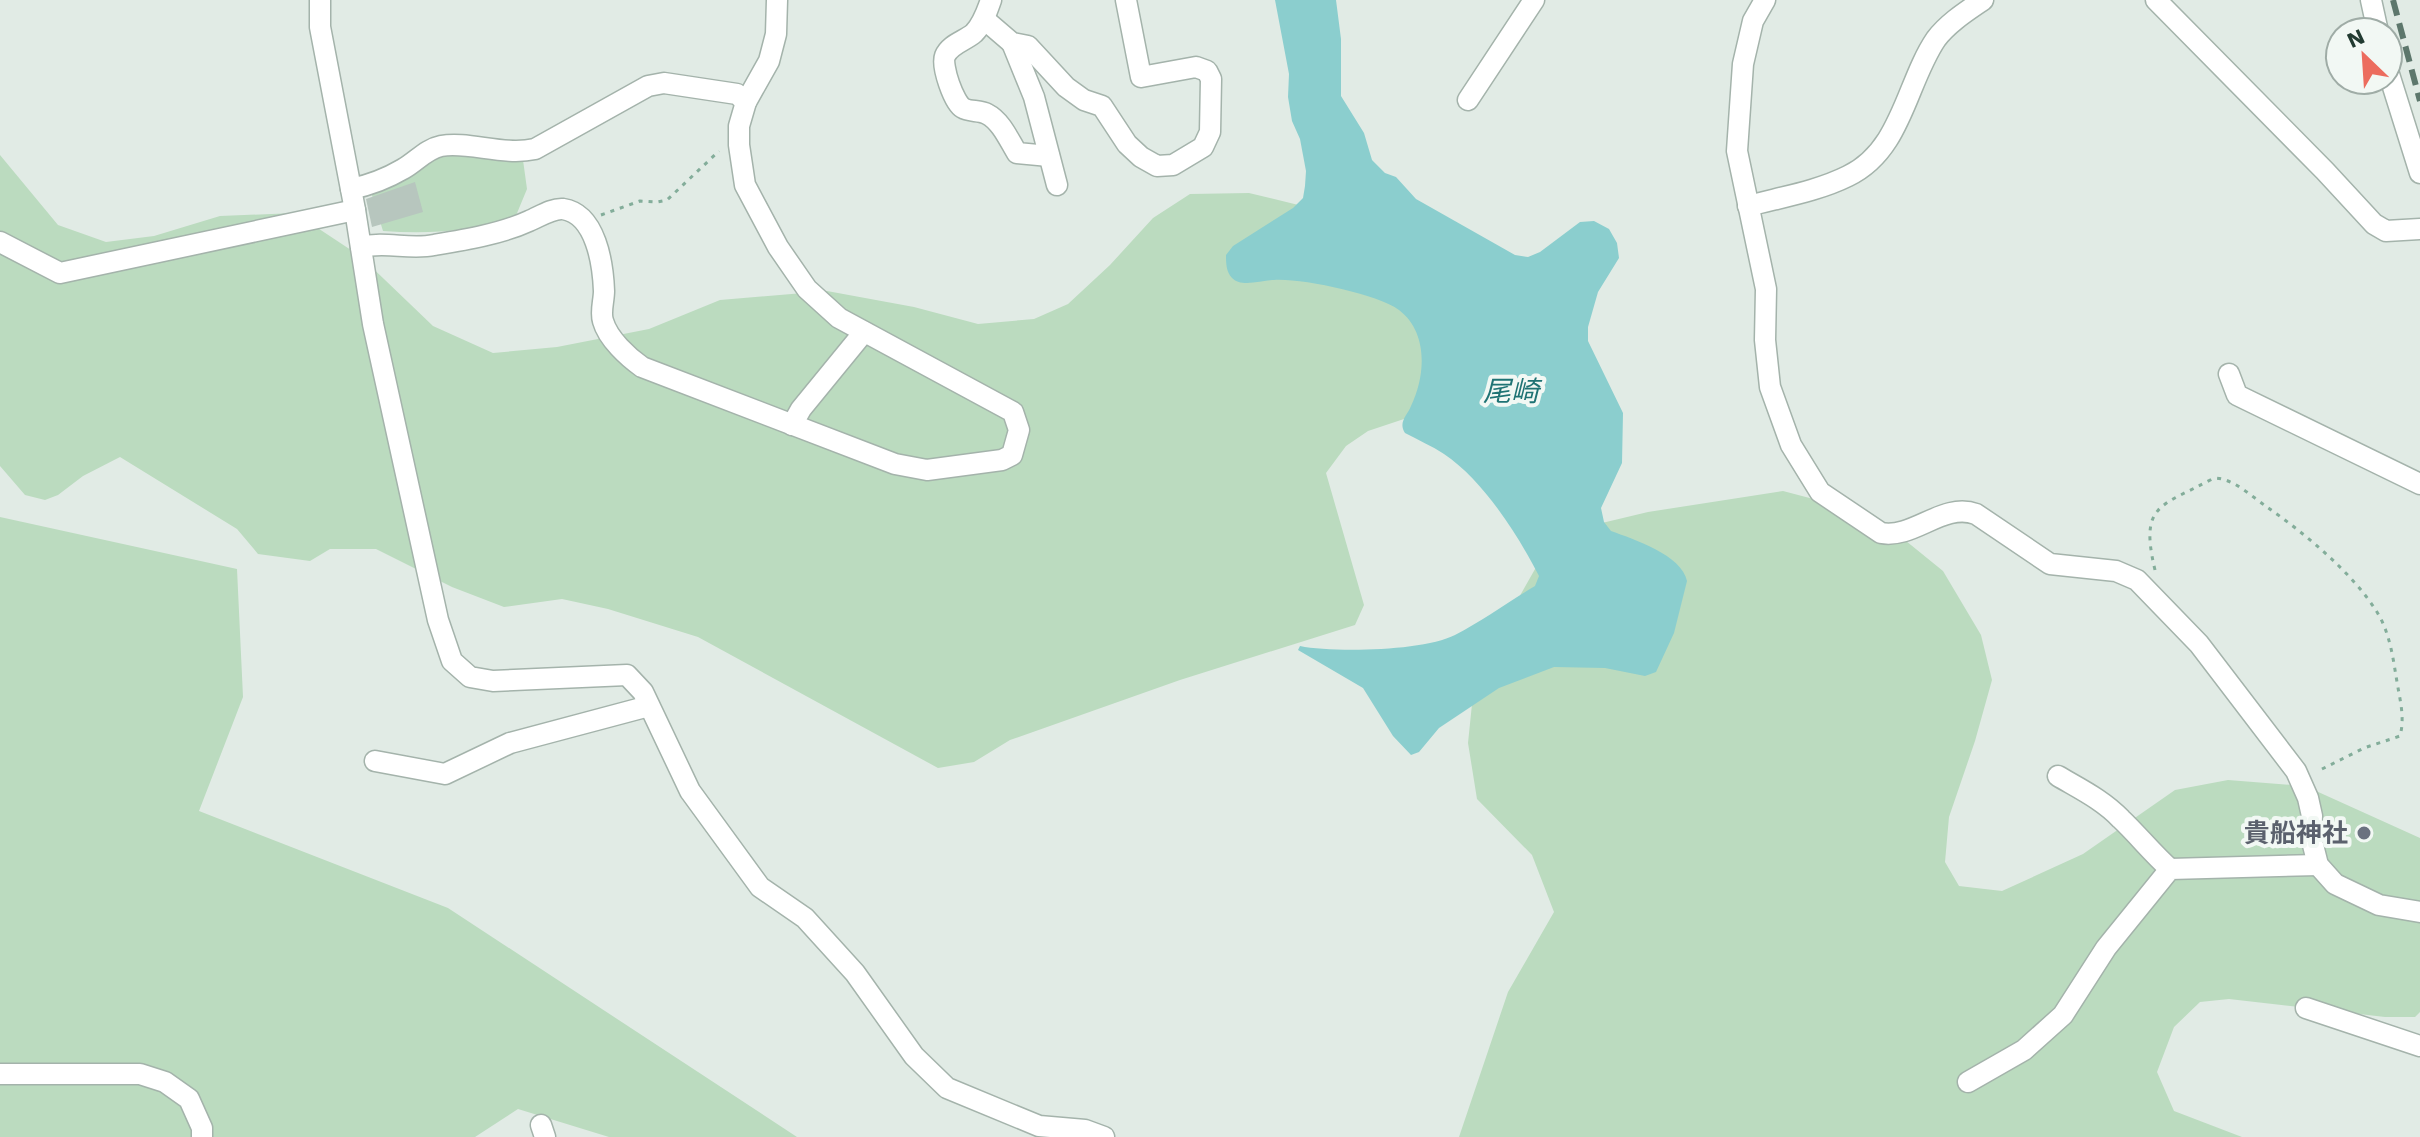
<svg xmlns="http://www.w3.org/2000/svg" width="2420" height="1137" font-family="'Work Sans','Noto Sans JP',sans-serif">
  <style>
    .green { fill: #bbdbbf }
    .water { fill: #8bcece }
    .building { fill: #b7c6be }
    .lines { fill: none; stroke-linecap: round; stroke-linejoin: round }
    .minor-casing { stroke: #a4b3ab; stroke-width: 23 }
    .path { stroke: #83ad9a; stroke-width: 3; stroke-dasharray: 4 6; stroke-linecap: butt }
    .minor { stroke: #fff; stroke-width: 20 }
    .rail { stroke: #5d776c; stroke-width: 6; stroke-dasharray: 16 8; stroke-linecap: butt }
    .worship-dot { fill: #6b7280; stroke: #f2f8f4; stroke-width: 3 }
    .labels { text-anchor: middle; stroke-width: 8; stroke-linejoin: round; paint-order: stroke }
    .worship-label { font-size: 26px; font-weight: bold; fill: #5b616d; stroke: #f2f8f4; text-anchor: end }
    .water-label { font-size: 28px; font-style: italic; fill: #1f7374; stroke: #f2f8f4 }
  </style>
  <rect width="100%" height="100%" fill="#e1ebe5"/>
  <!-- green -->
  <g class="green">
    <path d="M443,152L523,160L527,189L515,218C473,232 427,234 383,231L371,192L412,176L419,166Z"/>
    <path d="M0,155L58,225L106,242L154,236L220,216L295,213L360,256L433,326L493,353L557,347L649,329L720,300L827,291L914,307L978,324L1034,319L1068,304L1110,265L1153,218L1190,194L1249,193L1327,212L1418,256L1455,402L1368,431L1346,446L1326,473L1364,605L1355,625L1180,680L1010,740L974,762L938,768L698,637L608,609L562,599L504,607L452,587L376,549H330L310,561L258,554L237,529L120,457L83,476L58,495L45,500L25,495L0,466Z"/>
    <path d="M1783,491L1874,515L1943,571L1981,635L1992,680L1975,741L1949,817L1945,862L1959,886L2002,891L2083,854L2175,790L2228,780L2305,786L2420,838V1012L2415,1017H2385L2229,999L2200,1002L2174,1027L2157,1072L2174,1111L2242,1137H1459L1508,992L1554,912L1532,855L1477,799L1468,743L1475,675L1543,555L1581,528L1648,512Z"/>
    <path d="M0,517L237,569L243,697L199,811L448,908L797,1137H609L518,1109L475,1137H0Z"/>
  </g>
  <!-- water -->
  <path class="water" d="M1275,0H1336L1341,39V96L1364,133L1372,160L1385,173L1396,177L1416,199L1515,255L1528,257L1540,252L1580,222L1594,221L1609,229L1617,243L1619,258L1598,292L1588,327V341L1623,413L1622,463L1601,508L1604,522L1611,531C1633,539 1682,555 1687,581L1674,633L1656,672L1645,676L1605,668L1554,667L1499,688L1439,728L1419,752L1411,755L1393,736L1363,688L1298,650L1300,646C1334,653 1424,651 1455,635C1482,621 1508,602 1535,586L1539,576C1518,535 1483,480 1444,454C1432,446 1418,440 1405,433C1398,422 1407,416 1411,406C1426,375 1428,332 1399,310C1377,294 1301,278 1274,280C1261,280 1242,288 1232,278C1226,272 1226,262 1226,255L1233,246L1293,208L1303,198L1305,186L1306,171L1300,139L1292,121L1288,97L1289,74Z"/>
  <!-- building -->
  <path class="building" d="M415,182L423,212L372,227L366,199Z"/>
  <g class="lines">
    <defs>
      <g id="minor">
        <path d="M320,0V27L355,210L373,324L438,620L452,661L470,677L493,681L627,675L643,692L690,791L760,887L805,918L855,973L914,1056L947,1088L1039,1126L1085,1130L1104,1137"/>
        <path d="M991,0C987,11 983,24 974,33C965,41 950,44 945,56C941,66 954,103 963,108C969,112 980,110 987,114C1001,121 1009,140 1017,153L1049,156"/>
        <path d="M1765,0L1753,21L1743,64L1737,151L1766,289L1765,340L1770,387L1791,445L1820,492L1881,533C1914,539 1943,502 1976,514L2050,564L2116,571L2137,580L2199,644L2296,771L2308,798L2312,816L2311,837L2318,865L2335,884L2379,905L2420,912"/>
        <path d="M2156,0L2325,171L2374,224L2386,231L2420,229"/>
        <path d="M2371,0L2378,32"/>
        <path d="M984,19L1012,43L1028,46L1066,87L1084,100L1102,106L1127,144L1141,157L1157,166L1173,165L1203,147L1210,132L1211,79L1207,71L1196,67L1141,77L1126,0"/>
        <path d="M1012,43L1034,97L1057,185"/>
        <path d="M2388,71L2420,173"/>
        <path d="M1468,100L1534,0"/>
        <path d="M351,189C370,185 386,179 403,169C416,162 426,149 441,146C469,141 503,156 535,149L648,86L664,83L737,94L746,102"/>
        <path d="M1748,206C1782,197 1818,191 1848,176C1902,150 1906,83 1936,39C1948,23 1967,11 1983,0"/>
        <path d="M0,242L60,273L355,210"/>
        <path d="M361,247C385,241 410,250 434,245C464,240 501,234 529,221C539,217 552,208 563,209C596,214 603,264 604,291C604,301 600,312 603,321C608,339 628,357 642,367L895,464L927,470L1002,460L1012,455L1019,430L1013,412L839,318L807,289L778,247L745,185L739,145V126L746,102L769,61L776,34L777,0"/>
        <path d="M2229,374L2237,395L2420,484"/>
        <path d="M792,425L801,409L864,332"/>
        <path d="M375,761L445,774L510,743L649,706"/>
        <path d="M2058,776C2080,789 2103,800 2121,819C2138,835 2152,853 2170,869"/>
        <path d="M2306,1008L2420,1046"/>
        <path d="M0,1074H140L165,1082L189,1099L202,1128V1137"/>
        <path d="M1968,1082L2024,1050L2063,1015L2106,948L2170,869L2318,865"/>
        <path d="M541,1125L545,1137"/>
      </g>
    </defs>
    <!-- minor casing -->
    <use href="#minor" class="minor-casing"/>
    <!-- path -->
    <g class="path">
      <path d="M601,215L640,201L657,202L667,200L719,151"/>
      <path d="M2155,570C2139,503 2161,507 2214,478C2233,478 2251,496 2267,507C2304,533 2352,572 2377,612C2390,633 2393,658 2397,682C2400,700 2405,718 2400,736L2364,748L2318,771"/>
    </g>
    <!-- minor -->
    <use href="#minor" class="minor"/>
    <!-- rail -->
    <path class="rail" d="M2393,0L2420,101"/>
  </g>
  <!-- markers -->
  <circle class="worship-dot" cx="2364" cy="833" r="8"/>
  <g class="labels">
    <!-- worship labels -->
    <g class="worship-label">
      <text x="2348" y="842">貴船神社</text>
    </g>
    <!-- water labels -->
    <g class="water-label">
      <text x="1511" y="401">尾崎</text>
    </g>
  </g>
  <!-- north arrow -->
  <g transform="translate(2364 56) rotate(335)"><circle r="38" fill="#f2f8f4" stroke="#9faca6" stroke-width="2"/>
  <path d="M0-6L14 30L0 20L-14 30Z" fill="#ec6c5e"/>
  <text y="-12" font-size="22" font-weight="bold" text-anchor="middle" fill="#223b31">N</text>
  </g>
</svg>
